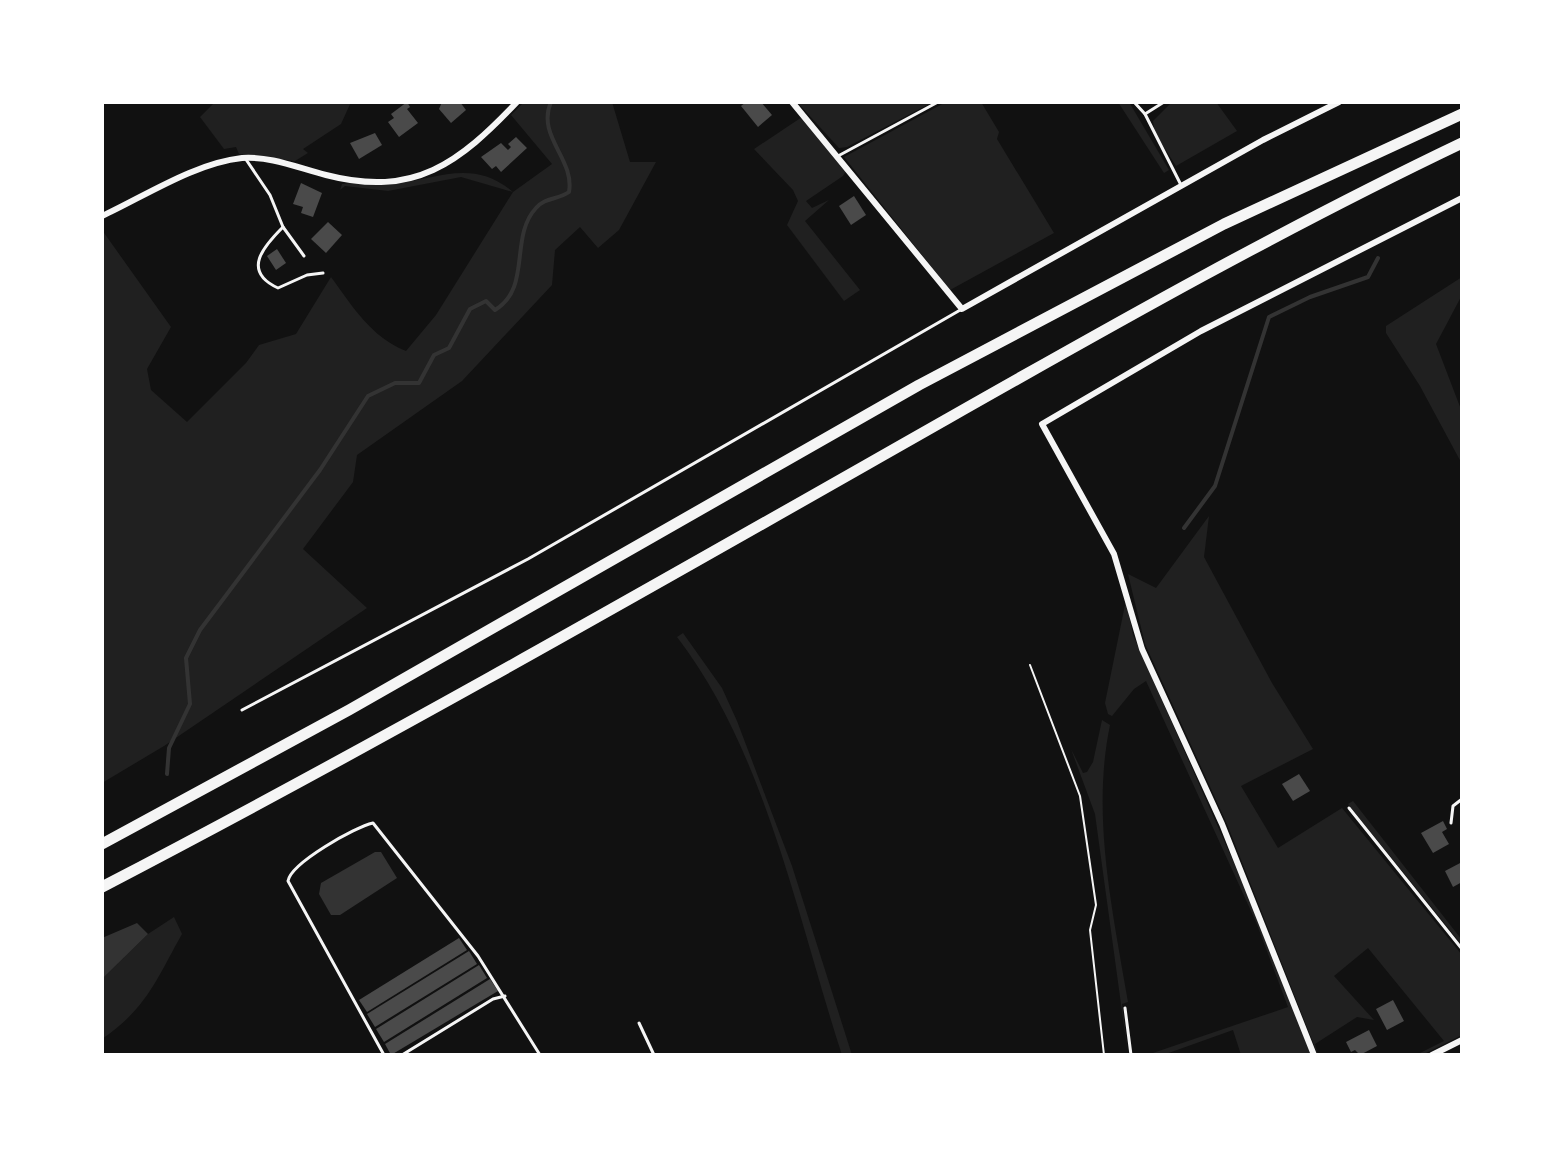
<svg xmlns="http://www.w3.org/2000/svg" width="1564" height="1157" font-family="'Asap Condensed',sans-serif">
  <style>
    .green { fill: #202020 }
    .water { fill: #333 }
    .lines { fill: none; stroke-linecap: round; stroke-linejoin: round }
    .stream { stroke: #333; stroke-width: 4 }
    .building { fill: #4a4a4a }
    .path { stroke: #f5f5f5; stroke-width: 2 }
    .service { stroke: #f5f5f5; stroke-width: 3 }
    .minor { stroke: #f5f5f5; stroke-width: 6 }
    .motorway { stroke: #f5f5f5; stroke-width: 11 }
  </style>
  <rect width="100%" height="100%" fill="#111"/>
  <!-- green -->
  <g class="green">
    <path d="M215,102H351L341,124L303,149L308,153L295,161L239,154L236,147L224,149L200,117Z"/>
    <path d="M524,102H612L630,162H656L619,230L598,248L580,227L555,250L552,285L462,381L357,455L353,482L303,549L367,608L164,746L102,783V230L171,327L147,369L151,390L187,422L246,363L259,345L296,334L331,277C353,307 371,337 406,351L436,315L513,192L461,177L388,191L345,186L340,190L342,184C358,181 376,186 393,184C438,179 473,158 513,192L552,164L511,115Z"/>
    <path d="M797,102H933L847,147L839,148Z"/>
    <path d="M946,102H981L999,132L997,139L1054,233L950,290L844,157Z"/>
    <path d="M1118,102H1129L1169,170L1164,173Z"/>
    <path d="M1172,102H1216L1237,131L1176,166L1155,133L1153,121Z"/>
    <path d="M802,117L846,171L843,176L806,201L812,208L829,200L805,221L860,290L844,301L787,225L798,201L793,190L754,149Z"/>
    <path d="M1462,277V295L1436,344L1462,412V464L1420,386L1386,333V326Z"/>
    <path d="M1209,516L1204,557L1272,683L1313,749L1241,786L1278,848L1342,808L1462,955V1035L1422,1055L1418,1054L1444,1041L1368,948L1334,976L1374,1020L1357,1017L1315,1044L1318,1055L1227,824L1145,644L1128,574L1156,588Z"/>
    <path d="M1126,600L1133,635L1257,915L1311,1055H1241L1233,1030L1163,1055H1147L1288,1007L1256,922L1146,681L1134,689L1112,716L1108,714L1105,703Z"/>
    <path d="M683,633L722,688L737,721L792,866L852,1055H842C797,917 766,753 677,637Z"/>
    <path d="M1102,720L1110,725C1091,816 1113,912 1128,1002L1122,1004L1128,1055L1095,814L1071,749L1083,773L1087,772L1093,762Z"/>
    <path d="M1353,801L1462,940V945L1348,804Z"/>
    <path d="M174,917L182,934C156,980 147,1008 102,1039V979L148,934Z"/>
  </g>
  <!-- water -->
  <g class="water">
    <path d="M375,852H381L397,878L340,915H331L319,894L321,883Z"/>
    <path d="M137,923L148,934L102,979V938Z"/>
  </g>
  <g class="lines">
    <!-- stream -->
    <g class="stream">
      <path d="M1184,528L1215,486L1269,317L1310,297L1368,277L1378,258"/>
      <path d="M167,774L169,748L190,704L186,658L200,630L320,470L368,396L395,383H419L434,355L449,348L470,309L486,301L495,310C532,288 509,237 536,208C545,197 558,200 569,192C575,159 536,136 551,102"/>
    </g>
  </g>
  <!-- building -->
  <g class="building">
    <path d="M407,102L410,107L407,109L418,123L399,137L388,122L394,118L391,114Z"/>
    <path d="M442,102H460L466,110L451,123L439,109Z"/>
    <path d="M746,102H761L772,115L758,127L741,106Z"/>
    <path d="M375,133L382,145L359,159L350,143Z"/>
    <path d="M516,137L527,148L501,172L496,166L492,169L481,157L501,143L508,150L511,147L508,144Z"/>
    <path d="M301,183L322,193L313,217L301,213L303,207L293,204Z"/>
    <path d="M854,196L866,215L851,225L839,206Z"/>
    <path d="M328,222L342,235L326,253L311,239Z"/>
    <path d="M277,249L286,263L276,270L267,256Z"/>
    <path d="M1299,774L1310,791L1293,801L1282,784Z"/>
    <path d="M1443,821L1447,829L1442,832L1449,844L1433,853L1421,833Z"/>
    <path d="M1462,862V882L1453,887L1445,871Z"/>
    <path d="M459,938L467,950L367,1012L359,1000Z"/>
    <path d="M469,951L477,964L375,1027L367,1014Z"/>
    <path d="M479,965L487,978L384,1042L376,1029Z"/>
    <path d="M490,979L498,991L391,1055L385,1044Z"/>
    <path d="M1393,1000L1404,1021L1387,1030L1376,1009Z"/>
    <path d="M1369,1030L1377,1046L1360,1055L1355,1050L1351,1052L1346,1042Z"/>
  </g>
  <g class="lines">
    <!-- path -->
    <path class="path" d="M1030,665L1080,796L1096,905L1090,930L1104,1055"/>
    <!-- service -->
    <g class="service">
      <path d="M1134,102L1145,114L1181,185"/>
      <path d="M1145,114L1164,102"/>
      <path d="M838,156L938,102"/>
      <path d="M245,158L270,195L283,227C264,246 241,271 278,288L307,275L323,273"/>
      <path d="M283,227L304,256"/>
      <path d="M242,710L528,559L962,309"/>
      <path d="M1349,808L1462,949"/>
      <path d="M1451,823L1453,806L1462,799"/>
      <path d="M1125,1008L1131,1055"/>
      <path d="M639,1023L654,1055"/>
      <path d="M384,1055L288,881C291,863 355,827 373,823L478,956L540,1055"/>
      <path d="M402,1055L493,999L505,996"/>
    </g>
    <!-- minor -->
    <g class="minor">
      <path d="M792,102L962,309L1263,140L1339,102"/>
      <path d="M102,216C145,196 195,163 242,158C271,156 298,168 326,175C415,198 459,163 517,102"/>
      <path d="M1314,1055L1222,824L1142,649L1114,554L1042,424L1201,331L1462,198"/>
      <path d="M1432,1055L1462,1040"/>
    </g>
    <!-- motorway -->
    <g class="motorway">
      <path d="M102,844L349,710L919,385L1224,224L1462,114"/>
      <path d="M102,887C388,738 667,578 947,419C1116,323 1286,227 1462,143"/>
    </g>
  </g>
  <!-- border -->
  <rect width="1564" height="1157" fill="none" stroke="#ffffff" stroke-width="208"/>
</svg>
